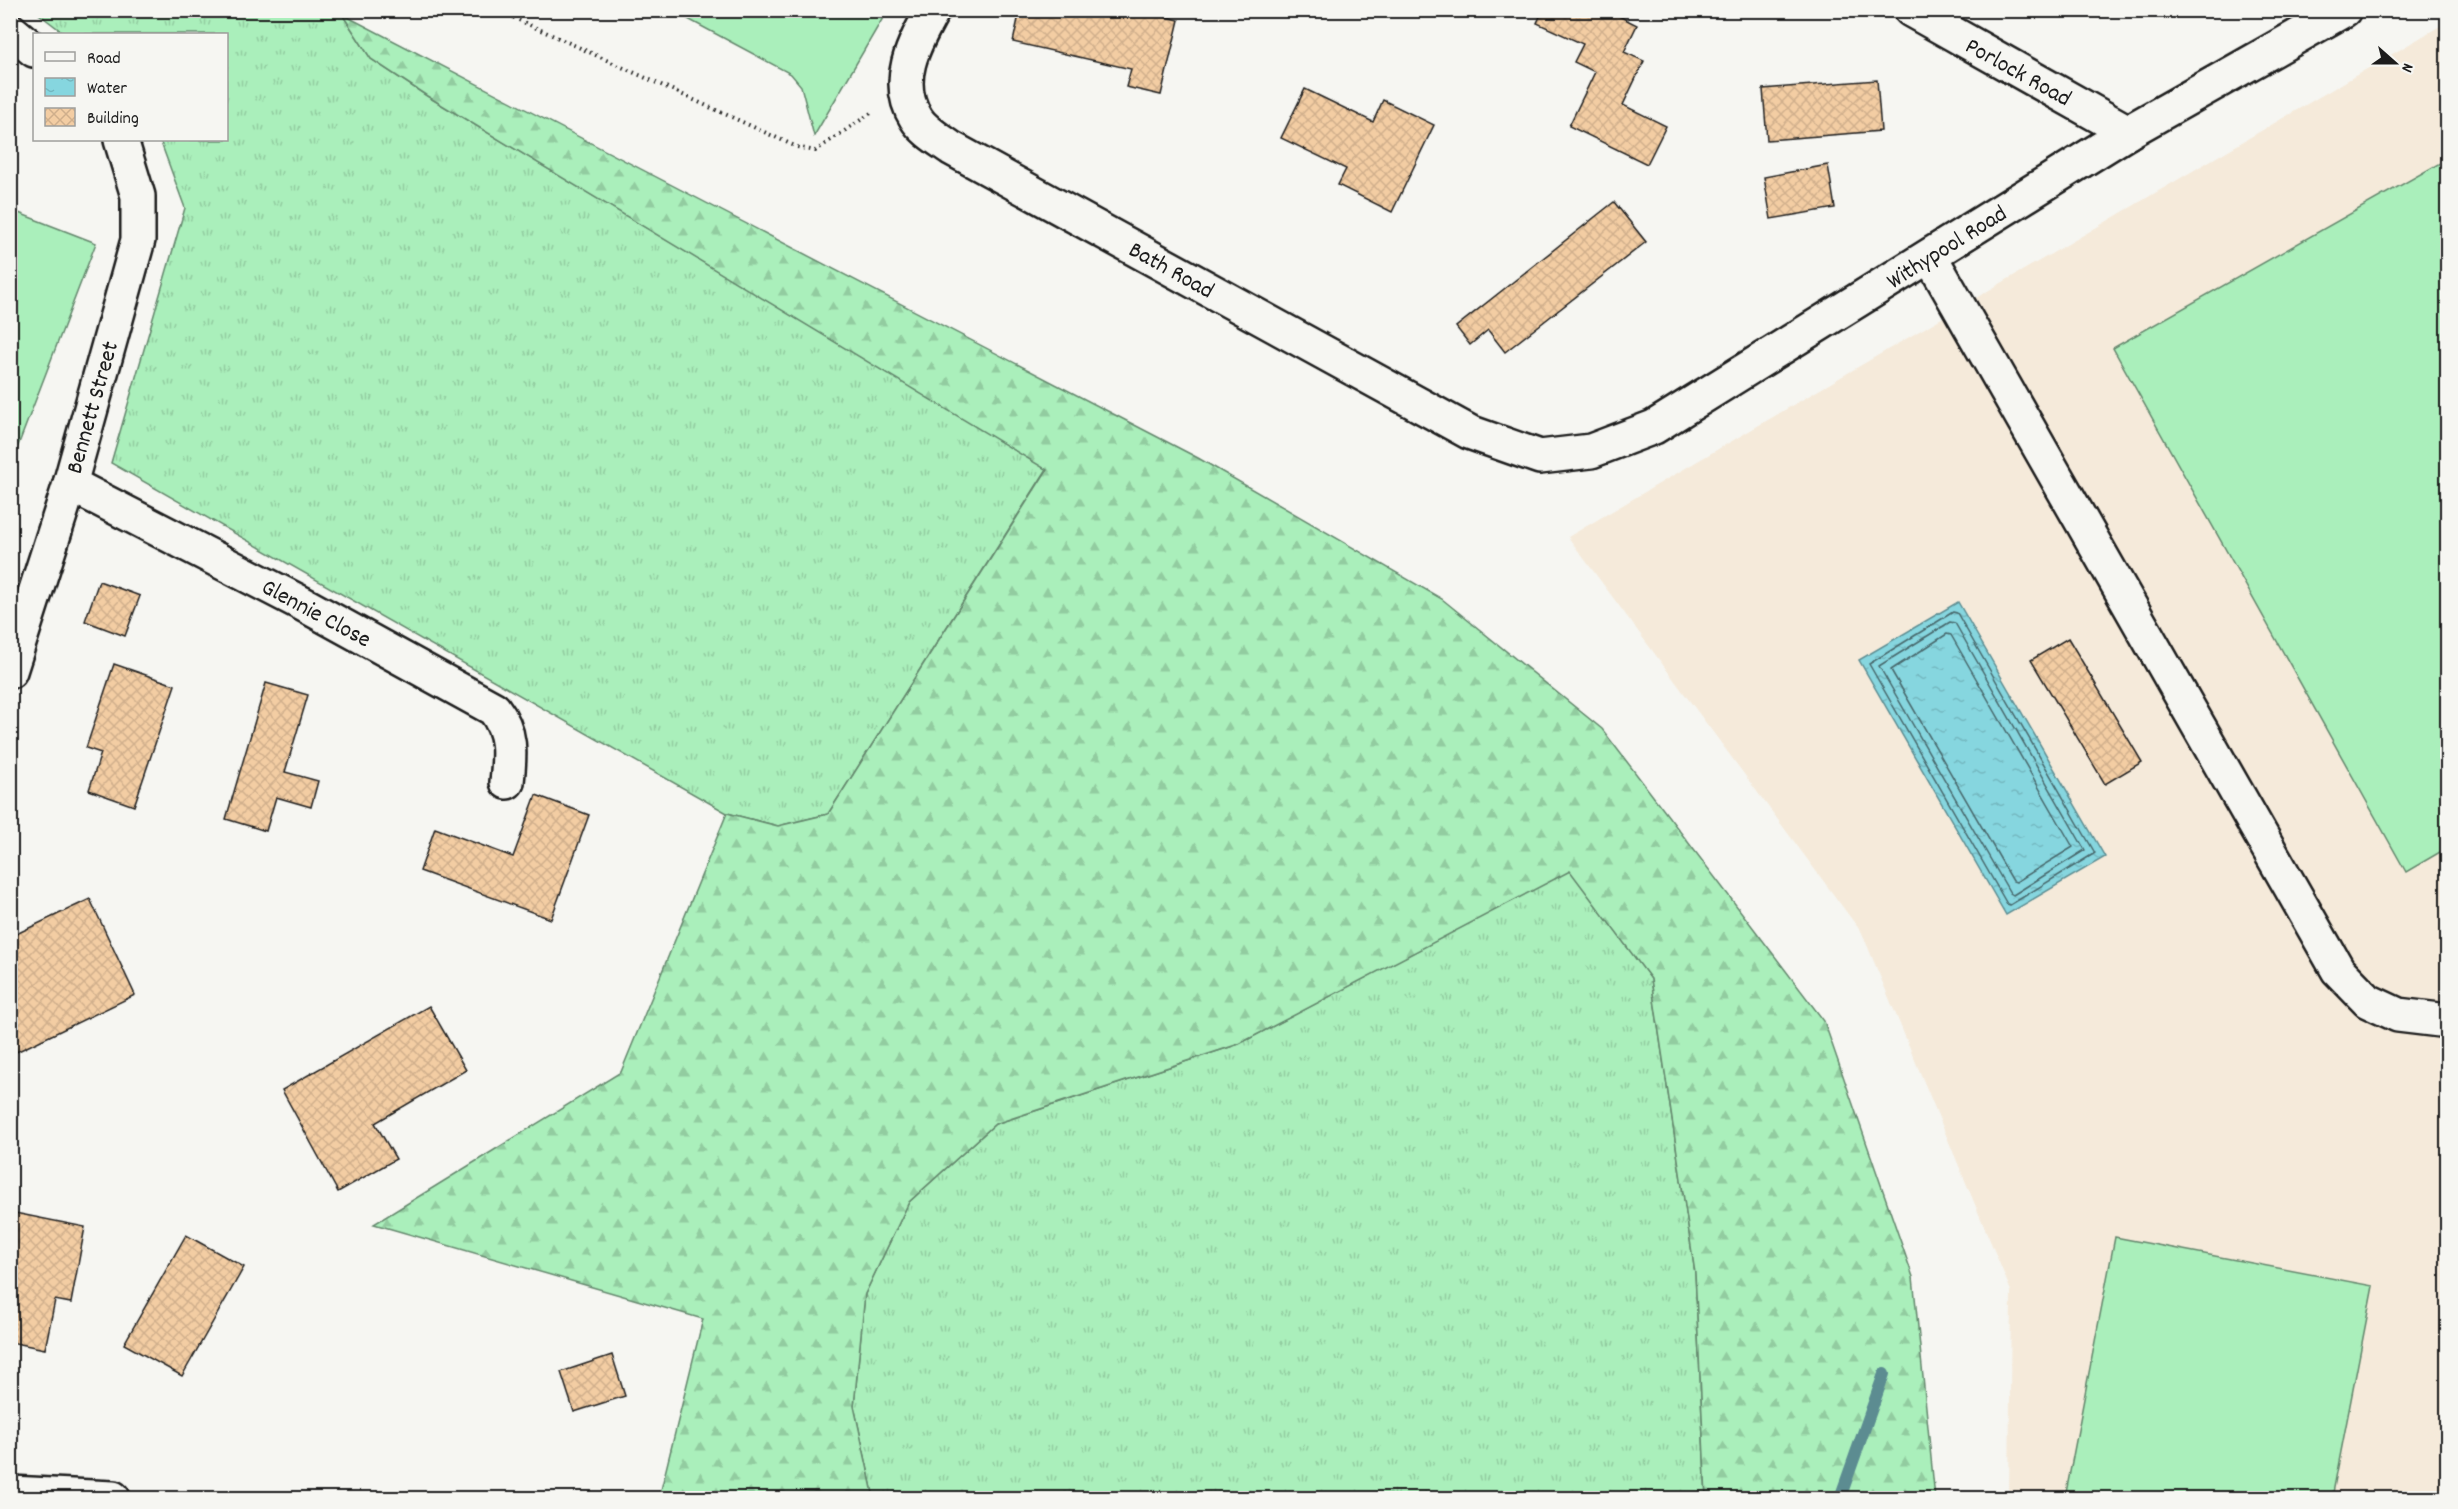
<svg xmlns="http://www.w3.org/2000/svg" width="2458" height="1509" font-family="Dekko,sans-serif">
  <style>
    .built { fill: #f5eada }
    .grass { fill: url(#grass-tufts); stroke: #63866c; stroke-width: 1.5 }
    .forest { fill: url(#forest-firs); stroke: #63866c; stroke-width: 1.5 }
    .pitch { fill: #aaefbb; stroke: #63866c; stroke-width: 1.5 }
    .water { fill: url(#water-ripples); stroke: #5c8c91; stroke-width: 1.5 }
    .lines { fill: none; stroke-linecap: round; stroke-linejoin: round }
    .shore { stroke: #46666a; stroke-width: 1.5 }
    .stream { stroke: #5c8c91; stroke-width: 12 }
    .building { fill: url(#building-cross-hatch); stroke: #1c1c1c; stroke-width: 1.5 }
    .minor-casing { stroke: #1c1c1c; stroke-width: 38 }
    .path { stroke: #1c1c1c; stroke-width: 4; stroke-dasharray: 1.5 4.5; stroke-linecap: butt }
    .minor { stroke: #f6f6f2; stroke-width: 33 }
    .labels { text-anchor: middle; stroke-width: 4.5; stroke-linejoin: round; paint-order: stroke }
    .street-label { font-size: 24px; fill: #1c1c1c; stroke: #f6f6f2 }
  </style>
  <defs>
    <pattern id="grass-tufts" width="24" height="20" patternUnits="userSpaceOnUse" patternTransform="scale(1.5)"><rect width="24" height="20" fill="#aaefbb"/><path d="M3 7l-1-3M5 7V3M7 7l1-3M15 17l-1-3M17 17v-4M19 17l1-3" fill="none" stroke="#92cca0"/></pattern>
    <pattern id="forest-firs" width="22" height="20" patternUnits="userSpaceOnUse" patternTransform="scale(1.5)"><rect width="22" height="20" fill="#aaefbb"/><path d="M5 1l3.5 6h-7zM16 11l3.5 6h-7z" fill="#92cca0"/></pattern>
    <pattern id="water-ripples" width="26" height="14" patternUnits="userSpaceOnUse" patternTransform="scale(1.5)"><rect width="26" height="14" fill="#86d6df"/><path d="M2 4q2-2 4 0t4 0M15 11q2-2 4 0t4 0" fill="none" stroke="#73b7bf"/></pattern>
    <pattern id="building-cross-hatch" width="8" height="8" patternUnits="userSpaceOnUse" patternTransform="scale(1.5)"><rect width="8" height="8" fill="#f3cda3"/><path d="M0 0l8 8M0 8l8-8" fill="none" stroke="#d0af8c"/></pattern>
  </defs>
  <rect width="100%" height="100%" fill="#f6f6f2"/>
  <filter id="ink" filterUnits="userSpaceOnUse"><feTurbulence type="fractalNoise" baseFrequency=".0167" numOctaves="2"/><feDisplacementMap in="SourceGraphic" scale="12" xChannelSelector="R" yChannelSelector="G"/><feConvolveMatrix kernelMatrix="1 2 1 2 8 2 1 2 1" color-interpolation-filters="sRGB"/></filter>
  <g filter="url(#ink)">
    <!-- built -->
    <path class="built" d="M2447,22V1498H2009L2011,1291L1862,933L1568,537Z"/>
    <!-- grass -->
    <g class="grass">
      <path d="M35,11H336L342,14L371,59L427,96L1047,469L828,814L778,826L727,813L111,463L185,208L160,140H226V34H65Z"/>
      <path d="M1570,870L1651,979L1695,1273L1706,1498H874L854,1406L865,1294L909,1202L995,1124L1239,1044Z"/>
    </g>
    <!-- forest -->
    <path class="forest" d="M342,14L1198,458L1442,599L1602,729L1824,1021L1913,1277L1935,1498H1706L1695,1273L1651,979L1570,871L1239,1044L995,1124L909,1202L865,1294L854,1406L874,1498H659L703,1319L374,1224L621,1072L727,813L778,826L828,814L1047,470L427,96L371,59Z"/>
    <!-- pitch -->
    <g class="pitch">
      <path d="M673,11H887L814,136L801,86L791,74Z"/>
      <path d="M2447,159V848L2406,872L2113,348Z"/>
      <path d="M11,210L96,243L11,464Z"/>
      <path d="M2115,1237L2373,1286L2332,1498H2065Z"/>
    </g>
    <!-- water -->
    <path class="water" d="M1958,602L2105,857L2006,915L1859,660Z"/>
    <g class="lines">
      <!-- shore -->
      <g class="shore">
        <path d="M1953,612L1957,613L2095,853L2010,905L2007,904L1869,664Z"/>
        <path d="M1950,622L1955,623L2085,850L2013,895L2010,893L1879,666Z"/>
        <path d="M1947,634L1951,635L2073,847L2016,882L2013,881L1891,670Z"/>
      </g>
      <!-- stream -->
      <path class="stream" d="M1840,1498L1884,1374"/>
    </g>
    <!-- building -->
    <g class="building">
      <path d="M1020,10H1140L1179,20L1161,95L1126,87L1131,69L1013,42Z"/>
      <path d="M1543,10H1607L1637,25L1624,52L1644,61L1623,105L1666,126L1647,164L1569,126L1595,72L1574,62L1583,44L1537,23Z"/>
      <path d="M1877,80L1881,131L1767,140L1763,89Z"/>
      <path d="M1305,89L1373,122L1383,100L1434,125L1392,212L1338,185L1346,169L1281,138Z"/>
      <path d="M1828,165L1835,208L1771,219L1764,177Z"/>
      <path d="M1614,202L1646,242L1505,352L1488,330L1470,345L1456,327Z"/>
      <path d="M99,581L140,596L125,636L85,621Z"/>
      <path d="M2068,638L2142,762L2105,784L2031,660Z"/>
      <path d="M114,664L175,685L134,806L89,790L101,753L86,748Z"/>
      <path d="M266,683L308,695L285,772L318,781L311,807L276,797L266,831L226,819Z"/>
      <path d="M536,795L589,815L551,919L420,871L435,828L513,857Z"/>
      <path d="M90,899L135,995L10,1055V937Z"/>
      <path d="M429,1006L466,1070L375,1123L396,1159L338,1192L282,1090Z"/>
      <path d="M10,1212L85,1227L71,1303L55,1300L45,1349L10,1342Z"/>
      <path d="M186,1235L244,1267L182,1376L124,1344Z"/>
      <path d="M612,1355L625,1396L574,1412L561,1372Z"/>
    </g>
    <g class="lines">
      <defs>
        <g id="minor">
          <path d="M933,10C914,44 893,81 916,118C923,130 940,140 951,148L1469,432L1540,457L1591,451L1654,427L2128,132L2344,10"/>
          <path d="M1911,10L2128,132"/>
          <path d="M10,30L34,50"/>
          <path d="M1930,256L2338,970L2368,1001L2398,1015L2448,1021"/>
          <path d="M70,484L303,604L494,709C512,732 510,754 507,782"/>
          <path d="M10,671L70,484L138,240V196L121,140"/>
          <path d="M10,1493L113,1498"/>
        </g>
      </defs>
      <!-- minor casing -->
      <use href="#minor" class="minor-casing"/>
      <!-- path -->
      <g class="path">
        <path d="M187,10L200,14L297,10"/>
        <path d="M497,10L797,147L815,151L874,111"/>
      </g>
      <!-- minor -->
      <use href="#minor" class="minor"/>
    </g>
  </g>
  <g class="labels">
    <!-- street labels -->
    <g class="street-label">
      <text transform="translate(2019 71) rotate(29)" y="8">Porlock Road</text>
      <text transform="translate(1946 246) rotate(-32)" y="8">Withypool Road</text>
      <text transform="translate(1172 269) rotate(29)" y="8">Bath Road</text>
      <text transform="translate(91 407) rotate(-74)" y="8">Bennett Street</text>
      <text transform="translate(317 612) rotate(28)" y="8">Glennie Close</text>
    </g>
  </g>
  <!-- margin -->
  <rect width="2458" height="1509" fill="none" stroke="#f6f6f2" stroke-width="36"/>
  <rect x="18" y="18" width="2422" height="1473" fill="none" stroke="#1c1c1c" stroke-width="2" filter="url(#ink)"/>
  <!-- legend -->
  <rect x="33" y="33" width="195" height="108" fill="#f6f6f2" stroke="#9f9f9c" stroke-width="1.5"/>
  <rect x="45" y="52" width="30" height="9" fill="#f6f6f2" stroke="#9f9f9c" stroke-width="1.5"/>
  <text x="87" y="63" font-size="18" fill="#1c1c1c">Road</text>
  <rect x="45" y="78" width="30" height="18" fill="url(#water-ripples)" stroke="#9f9f9c" stroke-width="1.5"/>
  <text x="87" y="93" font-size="18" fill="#1c1c1c">Water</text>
  <rect x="45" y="108" width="30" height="18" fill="url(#building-cross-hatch)" stroke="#9f9f9c" stroke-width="1.5"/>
  <text x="87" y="123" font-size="18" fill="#1c1c1c">Building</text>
  <!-- north arrow -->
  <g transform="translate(2395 63) rotate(111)" stroke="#f6f6f2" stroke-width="4.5" paint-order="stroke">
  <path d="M0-4.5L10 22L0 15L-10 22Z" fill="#1c1c1c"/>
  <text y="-9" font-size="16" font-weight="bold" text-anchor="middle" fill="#1c1c1c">N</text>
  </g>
</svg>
